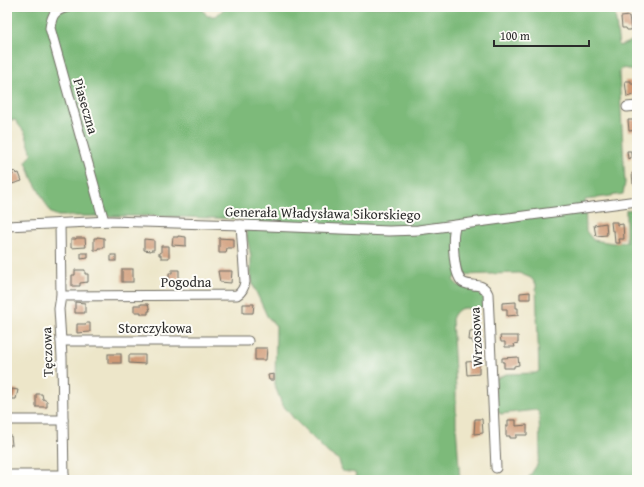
<svg xmlns="http://www.w3.org/2000/svg" width="644" height="487" font-family="'Gentium Book Plus',serif">
  <style>
    .forest { fill: #7dba7a; stroke: #547252 }
    .building { fill: #cf9975 }
    .lines { fill: none; stroke-linecap: round; stroke-linejoin: round }
    .minor-casing { stroke: #6f6c62; stroke-width: 11 }
    .minor { stroke: #fff; stroke-width: 9 }
    .labels { text-anchor: middle; stroke-width: 4; stroke-linejoin: round; paint-order: stroke }
    .street-label { font-size: 14px; fill: #2b2b2b; stroke: #fdfcf7 }
  </style>
  <rect width="100%" height="100%" fill="#fdfcf7"/>
  <filter id="ink" filterUnits="userSpaceOnUse"><feTurbulence type="fractalNoise" baseFrequency=".025" numOctaves="2"/><feDisplacementMap in="SourceGraphic" scale="8" xChannelSelector="R" yChannelSelector="G"/><feConvolveMatrix kernelMatrix="1 2 1 2 8 2 1 2 1" color-interpolation-filters="sRGB"/></filter>
  <filter id="wash" filterUnits="userSpaceOnUse"><feTurbulence type="fractalNoise" baseFrequency=".012" numOctaves="4" result="noise"/><feDisplacementMap in="SourceGraphic" scale="16" xChannelSelector="R" yChannelSelector="G"/><feGaussianBlur stdDeviation="0.9" result="paint"/><feColorMatrix in="noise" values="0 0 0 0 0 0 0 0 0 0 0 0 0 0 0 0 0 1.4 0 .05"/><feComposite in="paint" operator="in"/></filter>
  <g filter="url(#wash)">
    <rect width="100%" height="100%" fill="#ede6c9"/>
    <!-- forest -->
    <path class="forest" d="M7,7H201L207,16H216L226,7H614L619,46L637,39V73C631,71 629,67 621,69L619,73L625,183L623,194L585,200L586,231L593,240L613,243L626,242V210L637,209V480H527L537,465L540,453L539,413L536,410L500,414L495,405L496,379L506,374L536,373L539,371L536,284L531,278L519,273L462,275L455,277L453,280L459,286L468,285L484,291L486,304C473,316 461,298 452,319L456,390V425L460,480H357L355,473L342,471L339,460L328,453L295,420L282,404L275,386L276,326L267,316L253,285L251,274V257L246,232V219L148,216H58L51,213L33,180L26,162L32,154L25,133L15,120H7Z"/>
    <g id="blocks">
      <!-- building -->
      <g class="building">
        <path d="M629,16L631,30H627L626,28H622L621,17Z"/>
        <path d="M625,81H631V84H635L636,94L627,97Z"/>
        <path d="M628,120H637V130L629,131Z"/>
        <path d="M627,151H631V158L628,159Z"/>
        <path d="M15,171L16,174L19,173L22,181L12,184L10,176L13,175L12,172Z"/>
        <path d="M637,172V183L633,184L632,173Z"/>
        <path d="M611,222H617V225L623,224L624,239H619L620,243H615L614,231H612Z"/>
        <path d="M606,223L607,235L596,236L594,225Z"/>
        <path d="M178,236L186,237V246L172,245L173,237H178Z"/>
        <path d="M97,237L104,238V248H98V250H94V238H97Z"/>
        <path d="M76,238H85L86,247L71,248V239H76Z"/>
        <path d="M219,238L234,239V248H227L226,253H219Z"/>
        <path d="M144,239L154,240V250H151V251L144,250Z"/>
        <path d="M161,246H169V258H161V255H159V253H161Z"/>
        <path d="M81,253H88V258L81,259Z"/>
        <rect x="111" y="255" width="5" height="6"/>
        <rect x="122" y="269" width="11" height="13"/>
        <path d="M75,270H85V274H88V282L80,283V286H72V275H75Z"/>
        <path d="M172,270H179V283H175V281H169V273H172Z"/>
        <path d="M218,271H232L231,283L220,282Z"/>
        <path d="M530,292V299H520V293Z"/>
        <path d="M75,302L85,303V313H75Z"/>
        <path d="M516,302V308H518V315L507,316V309H502V303Z"/>
        <path d="M141,304H148L150,311H148V314H141V312H134V305H141Z"/>
        <path d="M243,304H254L253,313H243Z"/>
        <path d="M86,323H90V332L77,333V324H86Z"/>
        <path d="M478,330L479,343L474,344L473,343L472,340H469L470,331Z"/>
        <path d="M500,336H518V343L514,344L515,347H505V342H501Z"/>
        <path d="M255,348H267L266,360H255Z"/>
        <rect x="108" y="354" width="13" height="9"/>
        <path d="M129,355H145V364L129,363Z"/>
        <path d="M518,357L519,365L514,366V368H504V362H502V358Z"/>
        <path d="M479,361V374L467,375L466,362Z"/>
        <path d="M274,374V380H269L268,375Z"/>
        <path d="M12,389L18,390L16,399H11Z"/>
        <path d="M36,394H42L43,399L47,401V407H36Z"/>
        <path d="M475,419H482L483,433L474,434Z"/>
        <path d="M508,420H516V426L527,425V435H516V438H510V436H506V426H508Z"/>
        <path d="M7,436H11L12,445H7Z"/>
      </g>
    </g>
  </g>
  <g filter="url(#ink)">
    <use href="#blocks" fill-opacity="0" stroke="#6f6c62" stroke-width="1"/>
    <g class="lines">
      <defs>
        <g id="minor">
          <path d="M68,7C54,11 52,14 50,28L104,221"/>
          <path d="M627,107L637,106"/>
          <path d="M60,223L61,296L59,309L62,357L64,480"/>
          <path d="M7,226L110,221L241,225L389,231L418,230L637,201"/>
          <path d="M455,227C452,237 453,278 464,283C473,287 483,282 488,294L496,468"/>
          <path d="M61,296L237,295C242,292 244,288 245,282L241,225"/>
          <path d="M61,341H248"/>
          <path d="M7,420H63"/>
          <path d="M7,475H64"/>
        </g>
      </defs>
      <!-- minor casing -->
      <use href="#minor" class="minor-casing"/>
      <!-- minor -->
      <use href="#minor" class="minor"/>
    </g>
  </g>
  <g class="labels">
    <!-- street labels -->
    <g class="street-label">
      <text transform="translate(86 106) rotate(74)" y="5">Piaseczna</text>
      <text transform="translate(323 213) rotate(1)" y="5">Generała Władysława Sikorskiego</text>
      <text x="186" y="287">Pogodna</text>
      <text x="155" y="333">Storczykowa</text>
      <text transform="translate(476 337) rotate(-93)" y="5">Wrzosowa</text>
      <text transform="translate(47 352) rotate(-92)" y="5">Tęczowa</text>
    </g>
  </g>
  <!-- margin -->
  <rect width="644" height="487" fill="none" stroke="#fdfcf7" stroke-width="24"/>
  <!-- scale -->
  <path d="M494 40v6h95v-6" fill="none" stroke="#2b2b2b" stroke-width="2"/>
  <text x="500" y="40" font-size="12" fill="#2b2b2b" stroke="#fdfcf7" stroke-width="3" paint-order="stroke">100 m</text>
</svg>
